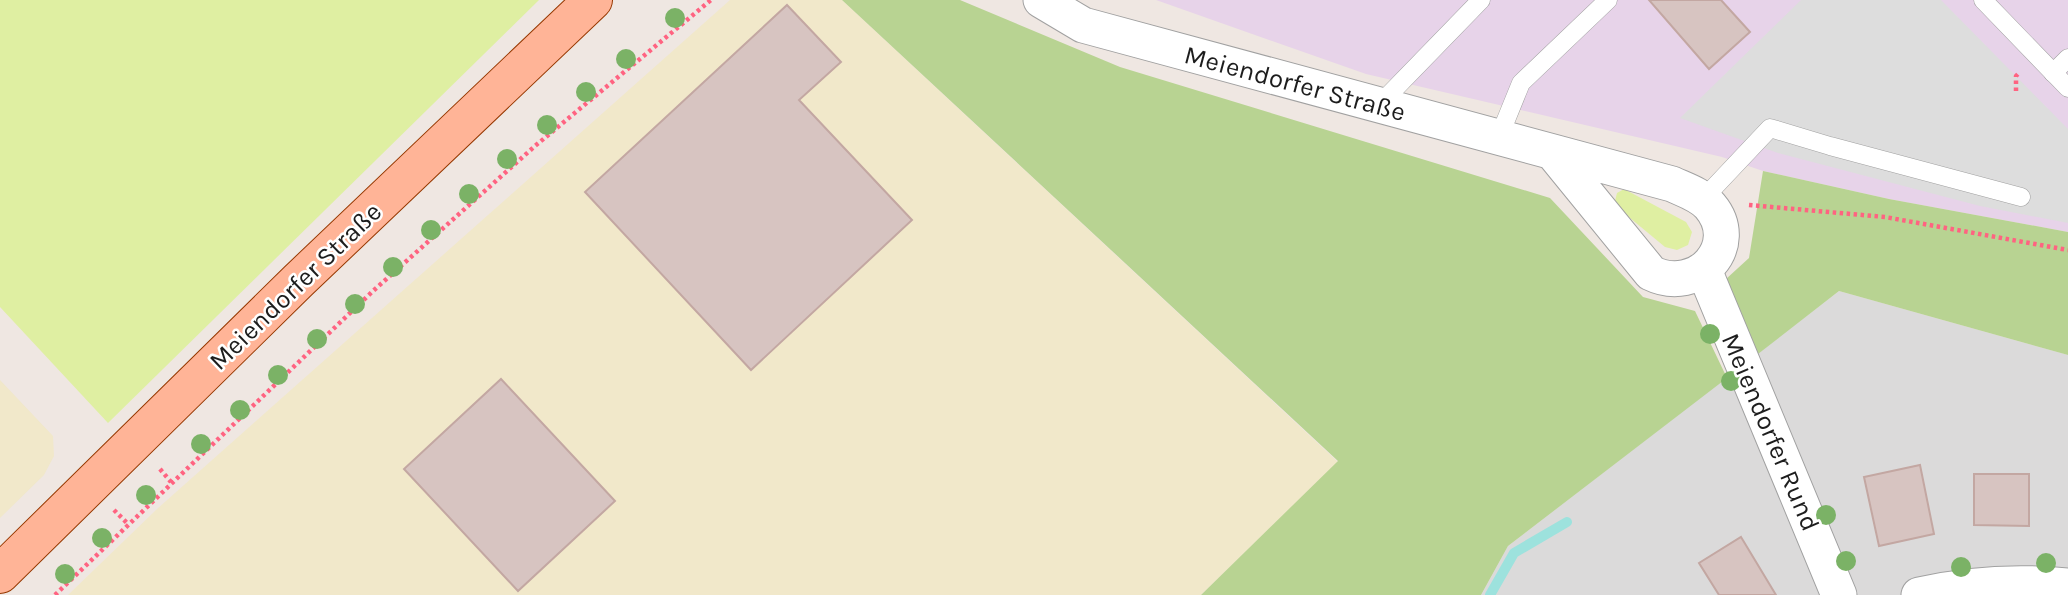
<svg xmlns="http://www.w3.org/2000/svg" width="2068" height="595" font-family="Karla,sans-serif">
  <style>
    .residential { fill: #dbdada }
    .industrial { fill: #e7d3e9 }
    .farmland { fill: #f1e8ca }
    .grass { fill: #dfefa2 }
    .forest { fill: #b8d392 }
    .parking { fill: #ddd }
    .lines { fill: none; stroke-linecap: round; stroke-linejoin: round }
    .stream { stroke: #9de2dd; stroke-width: 10 }
    .building { fill: #d7c4c1; stroke: #c3a7a2; stroke-width: 2 }
    .service-casing { stroke: #a1a1a1; stroke-width: 19 }
    .minor-casing { stroke: #a1a1a1; stroke-width: 37 }
    .primary-casing { stroke: #963800; stroke-width: 40 }
    .path { stroke: #ff6381; stroke-width: 4.5; stroke-dasharray: 3.5 3.5; stroke-linecap: butt }
    .service { stroke: #fff; stroke-width: 18 }
    .minor { stroke: #fff; stroke-width: 35 }
    .primary { stroke: #ffb497; stroke-width: 38 }
    .tree { fill: #7bb266 }
    .labels { text-anchor: middle; stroke-width: 5; stroke-linejoin: round; paint-order: stroke }
    .street-label { font-size: 26px; fill: #1d1d1d; stroke: #fff }
  </style>
  <rect width="100%" height="100%" fill="#efe7e2"/>
  <!-- residential -->
  <path class="residential" d="M1839,291L2068,355V595H1481L1508,546Z"/>
  <!-- industrial -->
  <path class="industrial" d="M1156,0H2068V232L1889,199L1763,171L1722,157L1366,74Z"/>
  <!-- farmland -->
  <g class="farmland">
    <path d="M730,0H842L1338,462L1201,595H68L157,509Z"/>
    <path d="M0,380L53,436L54,456L44,475L0,518Z"/>
  </g>
  <!-- grass -->
  <g class="grass">
    <path d="M0,0H539L108,423L0,307Z"/>
    <path d="M1624,189L1686,222L1692,232L1688,245L1677,250L1665,247L1618,208L1615,201L1617,193Z"/>
  </g>
  <!-- forest -->
  <g class="forest">
    <path d="M842,0H960L1120,67L1550,198L1643,297L1695,311L1727,378L1508,546L1481,595H1201L1338,461Z"/>
    <path d="M1763,171L1889,199L2068,232V355L1839,291L1758,354L1726,279L1749,258Z"/>
  </g>
  <!-- parking -->
  <path class="parking" d="M1801,0H1941L2068,129V223L1980,206L1778,153L1680,118Z"/>
  <g class="lines">
    <!-- stream -->
    <path class="stream" d="M1490,595L1514,553L1567,522"/>
  </g>
  <!-- building -->
  <g class="building">
    <path d="M1649,0H1721L1750,32L1709,69Z"/>
    <path d="M787,5L841,62L799,100L912,220L751,370L585,192Z"/>
    <path d="M501,379L615,501L518,591L404,469Z"/>
    <path d="M1920,465L1934,534L1879,546L1864,477Z"/>
    <path d="M1974,474H2029V526L1974,525Z"/>
    <path d="M1741,537L1776,595H1719L1699,563Z"/>
  </g>
  <g class="lines">
    <defs>
      <g id="service">
        <path d="M1983,0L2068,88"/>
        <path d="M2053,73L2068,58"/>
        <path d="M1378,106L1481,0"/>
        <path d="M1499,137L1521,83L1608,0"/>
        <path d="M1703,199L1770,128L1830,146L2021,197"/>
      </g>
      <g id="minor">
        <path d="M1041,0L1083,25L1672,184C1685,190 1701,195 1710,206C1743,245 1698,296 1651,273L1554,154"/>
        <path d="M1704,270L1839,595"/>
        <path d="M1919,595C1968,584 2018,581 2068,586"/>
      </g>
      <path id="primary" d="M0,574L298,281L593,0"/>
    </defs>
    <!-- service casing -->
    <use href="#service" class="service-casing"/>
    <!-- minor casing -->
    <use href="#minor" class="minor-casing"/>
    <!-- primary casing -->
    <use href="#primary" class="primary-casing"/>
    <!-- path -->
    <g class="path">
      <path d="M2016,91V76L2019,73"/>
      <path d="M1749,205L1885,217L2068,250"/>
      <path d="M160,469L171,482"/>
      <path d="M114,510L128,524"/>
      <path d="M55,595L373,291L535,146L711,0"/>
    </g>
    <!-- service -->
    <use href="#service" class="service"/>
    <!-- minor -->
    <use href="#minor" class="minor"/>
    <!-- primary -->
    <use href="#primary" class="primary"/>
  </g>
  <!-- trees -->
  <g class="tree">
    <circle cx="675" cy="18" r="10"/>
    <circle cx="626" cy="59" r="10"/>
    <circle cx="586" cy="92" r="10"/>
    <circle cx="547" cy="125" r="10"/>
    <circle cx="507" cy="159" r="10"/>
    <circle cx="469" cy="194" r="10"/>
    <circle cx="431" cy="230" r="10"/>
    <circle cx="393" cy="267" r="10"/>
    <circle cx="355" cy="304" r="10"/>
    <circle cx="1710" cy="334" r="10"/>
    <circle cx="317" cy="339" r="10"/>
    <circle cx="278" cy="375" r="10"/>
    <circle cx="1731" cy="381" r="10"/>
    <circle cx="240" cy="410" r="10"/>
    <circle cx="201" cy="444" r="10"/>
    <circle cx="146" cy="495" r="10"/>
    <circle cx="1826" cy="515" r="10"/>
    <circle cx="102" cy="538" r="10"/>
    <circle cx="1846" cy="561" r="10"/>
    <circle cx="2046" cy="563" r="10"/>
    <circle cx="1961" cy="567" r="10"/>
    <circle cx="65" cy="574" r="10"/>
  </g>
  <g class="labels">
    <!-- street labels -->
    <g class="street-label">
      <text transform="translate(1295 83) rotate(15)" y="9">Meiendorfer Straße</text>
      <text transform="translate(295 286) rotate(-44)" y="9">Meiendorfer Straße</text>
      <text transform="translate(1771 432) rotate(67)" y="9">Meiendorfer Rund</text>
    </g>
  </g>
</svg>
